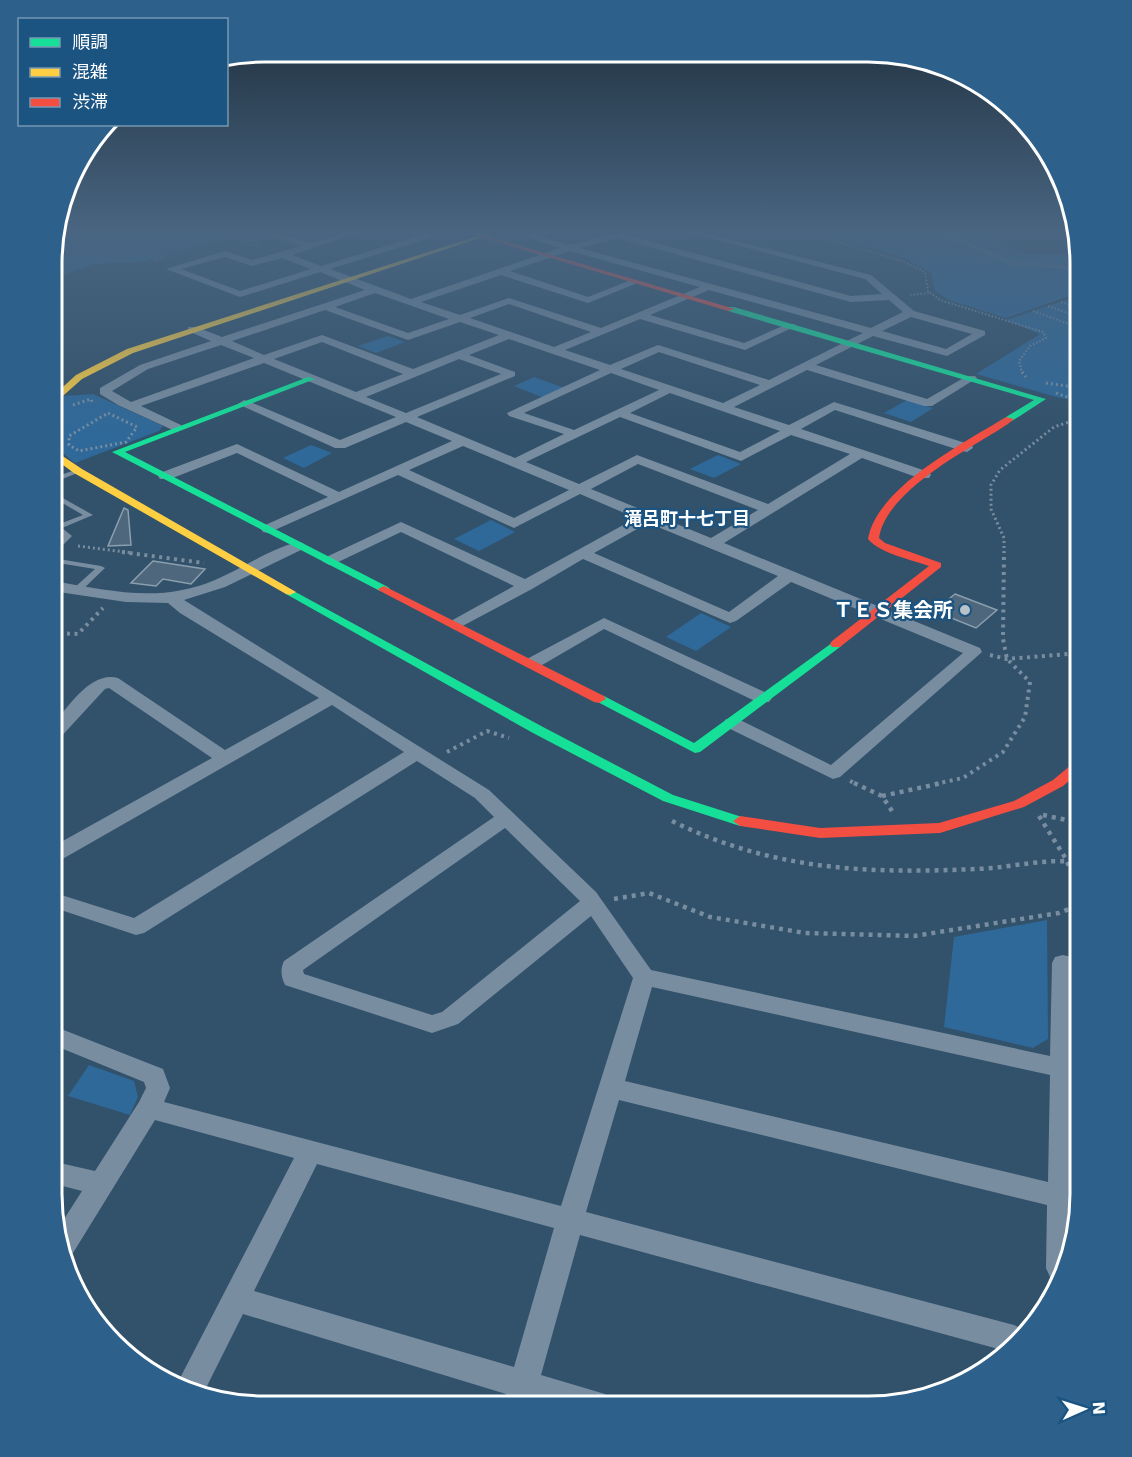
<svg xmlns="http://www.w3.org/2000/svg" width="1132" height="1457" font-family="'DejaVu Sans','Noto Sans JP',sans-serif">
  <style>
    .green { fill: #2f6999 }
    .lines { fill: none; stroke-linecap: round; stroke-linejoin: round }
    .stream { stroke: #4a7293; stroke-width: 4 }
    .building { fill: #4e677c; stroke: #8b9fae; stroke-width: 1.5 }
    .path-far3 { stroke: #788da0; stroke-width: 2; stroke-dasharray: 1.5 2; stroke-linecap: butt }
    .path-far2 { stroke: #788da0; stroke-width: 3; stroke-dasharray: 2 3; stroke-linecap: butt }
    .path-far1 { stroke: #788da0; stroke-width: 4; stroke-dasharray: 3 4.5; stroke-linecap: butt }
    .path { stroke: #788da0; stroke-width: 4.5; stroke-dasharray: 4 5; stroke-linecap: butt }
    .lane { fill: #788da0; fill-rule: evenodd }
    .street { fill: #788da0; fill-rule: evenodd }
    .fast { fill: #16e098; fill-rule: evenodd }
    .slow { fill: #ffcf43; fill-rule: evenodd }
    .jam { fill: #f24e42; fill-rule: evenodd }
    .poi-dot { fill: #b7c2cb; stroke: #1b5381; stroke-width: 2 }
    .labels { text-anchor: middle; stroke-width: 4.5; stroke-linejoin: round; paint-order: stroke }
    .far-neighbourhood-label { font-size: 18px; font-weight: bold; fill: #fff; stroke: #1b5381 }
    .poi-label { font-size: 20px; font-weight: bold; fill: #fff; stroke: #1b5381; text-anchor: end }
    .rim { fill: none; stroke: #fff; stroke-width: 3 }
  </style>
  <rect width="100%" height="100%" fill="#32516a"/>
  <!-- green -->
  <g class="green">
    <path d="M54,232H220L213,234L212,241L141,262L93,264L53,279Z"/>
    <path d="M816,232H980L1023,253L1079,254L1081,292L1006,318L949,300L935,291L931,273L907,259Z"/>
    <path d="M1081,295V400L1060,398L976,374L1040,334L1006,320Z"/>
    <path d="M388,336L405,342L376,353L358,346Z"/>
    <path d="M534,377L565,388L544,398L514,386Z"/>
    <path d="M93,394L163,426L159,431L75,463C49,445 44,423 63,396Z"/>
    <path d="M907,400L933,408L911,422L884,413Z"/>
    <path d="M311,445L332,453L304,468L283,458Z"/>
    <path d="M718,455L741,464L714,478L690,469Z"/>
    <path d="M491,520L515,532L479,551L454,539Z"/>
    <path d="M701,613L731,627L696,651L666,637Z"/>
    <path d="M1047,920L1048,1039L1033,1048L944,1027L954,937Z"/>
    <path d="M89,1065L134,1081L138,1097L130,1115L68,1096Z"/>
  </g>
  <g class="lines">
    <!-- stream -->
    <path class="stream" d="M929,232L957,239L1011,263L1066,267L1081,272"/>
  </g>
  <!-- building -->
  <g class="building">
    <path d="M124,508L128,510L131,545L108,546Z"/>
    <path d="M153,561L205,569L191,584L163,579L156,586L131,583Z"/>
    <path d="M955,594L997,610L976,628L934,611Z"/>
  </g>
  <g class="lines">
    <!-- path-far3 -->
    <g class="path-far3">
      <path d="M803,232L902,261L925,272L928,291L940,300L1043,332L1046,338L1030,346L1019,361L1022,373"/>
      <path d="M224,235L259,247"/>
      <path d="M218,242L223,234L231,232"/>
      <path d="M247,242L263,238"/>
      <path d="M154,260L165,257"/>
      <path d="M910,295L929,293"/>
      <path d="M1061,302L1081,309"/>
      <path d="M1048,306L1081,318"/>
      <path d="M1033,311L1069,324L1081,331"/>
      <path d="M1080,373L1071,362L1081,355"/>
    </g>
    <!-- path-far2 -->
    <g class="path-far2">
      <path d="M1022,372L1026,377"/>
      <path d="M1078,372L1081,375"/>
      <path d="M1046,383L1081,388"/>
      <path d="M1056,393L1081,402"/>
      <path d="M73,405L91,399L92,402"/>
      <path d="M108,413L137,427L126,442L79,451L69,445V436Z"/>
      <path d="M78,546L133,553"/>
      <path d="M1004,553V538L991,509V485L1000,470L1054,427L1081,418"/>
    </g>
    <!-- path-far1 -->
    <g class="path-far1">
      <path d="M122,552L204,563"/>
      <path d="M52,633L78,634L103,608"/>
      <path d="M990,655L1007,659L1081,653"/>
      <path d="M447,752L487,731L509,738"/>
      <path d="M850,781L857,784"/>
      <path d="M935,784L963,778L1003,752L1025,717L1030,682L1007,659L1003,639L1004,552"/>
    </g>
    <!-- path -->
    <g class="path">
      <path d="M854,783L882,796L892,811"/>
      <path d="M882,796L942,783"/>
      <path d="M1043,815L1081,823"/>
      <path d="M1039,816L1066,859L1081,896"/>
      <path d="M672,821C771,870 867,874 976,869C1012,868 1045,857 1081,863"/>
      <path d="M614,899L649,893L710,917L805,933L914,936L1059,913L1081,904"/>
    </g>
    <!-- lane -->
    <g class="lane">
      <path d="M78,469L80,470V472L52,483V478Z"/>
      <path d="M52,492L93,515L62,528L72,536L55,553H52V547L64,536L54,530V526L83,515L52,497Z"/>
      <path d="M52,558L101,566L105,568L80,592H74L73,590L74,588L95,569L52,562Z"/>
    </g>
    <!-- street -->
    <g class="street">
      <path d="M272,232H280V234L311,243L348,232H360L292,255L321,266L418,236L410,232L430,234V238L330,269L411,299L560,248L526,237L538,232H550L541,237L570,245L621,232H634L627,235L851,296L882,294L865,279L687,232H701L871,275L914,311L985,331V335L947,356L873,336L816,365L927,399L967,376H975L977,378L932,406H924L807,370L734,407L789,425L834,402L972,445L973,448L967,452L962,451L835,410L801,429L929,472L931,475L929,478H919L862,458L724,543L980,648L982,652L840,777L833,779L726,727L723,723L726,719H738L831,765L963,653L791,582L736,621L730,623L583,559L532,589L455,630L447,625L449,622L514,586L401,532L334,564L329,565L322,561L324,558L401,522L525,579L636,518L580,494L514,528L398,475L268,533L263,532L261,529L263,526L328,497L237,453L170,479H160L158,476L160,473L237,444L339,492L452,441L406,422L345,448H335L238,404L244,400L248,401L340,440L396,417L264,363L141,406L181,425L183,428L177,432L118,405L100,394V388L140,365L211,341L188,331V327H196L222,337L365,290L320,272L240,297L166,269L225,251L252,260L302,246L272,237ZM617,238L851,302L889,300L903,312L871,328L580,248ZM570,251L700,287L601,328L509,298L460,315L421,302L501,275L588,303L640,282L631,280L588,297L510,271ZM225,257L252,266L282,258L311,269L240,291L181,269ZM709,290L863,333L769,380L658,345L610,365L565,350L640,319L745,350L796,326L795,324H787L744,343L650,315ZM375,293L449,319L408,333L335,307ZM509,304L591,332L554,347L470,318ZM325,310L408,340L460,322L499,335L413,369L322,335L264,355L232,341ZM911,317L972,334L946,349L882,331ZM509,339L600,370L507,413L509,416L564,434L515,458L417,417L515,376V372L469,355ZM322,342L403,374L356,392L274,359ZM221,345L254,358L131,402L112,391L148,369ZM659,352L760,385L723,403L621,369ZM459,359L501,374L406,413L366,397ZM611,373L659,390L574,430L524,413ZM670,393L780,431L740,452L630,413ZM620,417L741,461L791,435L850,454L768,504L637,455L579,484L526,462ZM463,446L569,490L514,518L409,470ZM638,464L758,510L711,538L591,489ZM648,523L778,576L729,612L594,553Z"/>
      <path d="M298,542L303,543L305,546L303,549L225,587L184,600L489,790L596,892L651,970L1050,1056L1052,963L1055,957L1063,955L1081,959V975L1074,974V1061L1081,1062V1082L1074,1080V1189L1081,1190L1079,1213L1074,1212V1227L1056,1279L1050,1277L1046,1268L1047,1205L619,1100L586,1212L1014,1325L1025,1330L1002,1350L580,1235L541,1375L605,1394L609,1405H544L534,1402L533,1405H503L506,1394L243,1314L204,1392L178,1382L294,1158L155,1120L73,1253L65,1256L59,1227L82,1191L51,1183V1161L95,1171L139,1102L146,1088L144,1082L51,1044V1025L163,1069L170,1088L164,1102L561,1206L633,978L591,916L458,1024L432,1033L285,985C281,977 280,969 284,961L494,817L475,798L417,761L144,933L136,935L52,907V892L134,918L404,752L332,705L59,861L52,863V847L212,758L109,688L105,689L58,740L52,741V725C69,707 90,671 118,678L225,750L319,698L180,613L168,603L126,602L52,591V581C110,590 158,604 215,580C242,569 269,549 298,542ZM505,828L580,901L442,1012L432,1015L304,974L303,970ZM652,987L1050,1075L1048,1182L625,1081ZM317,1164L554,1228L514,1367L254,1291Z"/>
      <path d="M604,618L769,694L772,698L769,702H757L604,629L537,668L531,669L523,664L525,660Z"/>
    </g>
    <!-- fast -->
    <g class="fast">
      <path d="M728,307H734L1046,399L1012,421H1006V417L1034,400L728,311Z"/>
      <path d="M308,377L315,379L125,452L388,587L390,589L388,591H380L112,452Z"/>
      <path d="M290,589L543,727L673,795L745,818L747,821L740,826L663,801L533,733L286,594L284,592Z"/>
      <path d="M836,640L840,641L842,644L840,647L700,752L695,753L592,699L599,695L604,696L694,743Z"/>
    </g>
    <!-- slow -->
    <g class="slow">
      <path d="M487,233L492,234L133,353L82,379L56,402L53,403V396L76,375L127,349Z"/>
      <path d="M52,449L82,469L296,592L290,595L286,594L74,473L52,457Z"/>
    </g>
    <!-- jam -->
    <g class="jam">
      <path d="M464,232H473L735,309L728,311Z"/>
      <path d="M1006,417L1014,419C1005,427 993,433 982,440C949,460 885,497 879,538L885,543L941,563V567L840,647H832L830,644L832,641L929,566C910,559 881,554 868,539C877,487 964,443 1006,417Z"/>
      <path d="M384,586L604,696L606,699L599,703L594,702L380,591L378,589Z"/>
      <path d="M1081,760V771L1063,786L1024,807L940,833L820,838L740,826L733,821L740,816L820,828L939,823L1014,801L1053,780L1076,761Z"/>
    </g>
  </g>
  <!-- sky -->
  <linearGradient id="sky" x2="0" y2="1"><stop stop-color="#1c2d3a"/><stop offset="0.53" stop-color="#496581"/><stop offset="1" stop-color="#496581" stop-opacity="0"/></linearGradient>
  <rect width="1132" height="436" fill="url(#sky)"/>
  <!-- markers -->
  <circle class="poi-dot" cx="965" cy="610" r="6"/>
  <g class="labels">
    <!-- far-neighbourhood labels -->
    <g class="far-neighbourhood-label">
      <text x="687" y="525">滝呂町十七丁目</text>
    </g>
    <!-- poi labels -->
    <g class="poi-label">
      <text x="953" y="617">ＴＥＳ集会所</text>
    </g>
  </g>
  <!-- crop -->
  <path d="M0 0H1132V1457H0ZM264 62H868A202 202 0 0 1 1070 264V1194A202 202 0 0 1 868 1396H264A202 202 0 0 1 62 1194V264A202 202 0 0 1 264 62Z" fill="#2d618b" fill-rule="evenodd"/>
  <path class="rim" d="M264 62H868A202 202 0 0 1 1070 264V1194A202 202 0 0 1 868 1396H264A202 202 0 0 1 62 1194V264A202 202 0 0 1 264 62Z"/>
  <!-- legend -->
  <rect x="18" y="18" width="210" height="108" fill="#1b5381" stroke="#7698b3" stroke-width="1.5"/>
  <rect x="30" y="38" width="30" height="9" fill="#16e098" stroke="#7698b3" stroke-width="1.5"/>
  <text x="72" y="48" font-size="18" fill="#ffffff">順調</text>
  <rect x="30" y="68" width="30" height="9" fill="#ffcf43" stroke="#7698b3" stroke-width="1.5"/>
  <text x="72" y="78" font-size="18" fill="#ffffff">混雑</text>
  <rect x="30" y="98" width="30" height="9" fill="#f24e42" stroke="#7698b3" stroke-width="1.5"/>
  <text x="72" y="108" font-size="18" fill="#ffffff">渋滞</text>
  <!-- north arrow -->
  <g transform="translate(1084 1409) rotate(87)" stroke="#1b5381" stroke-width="4.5" paint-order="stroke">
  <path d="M0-4.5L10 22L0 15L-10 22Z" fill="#ffffff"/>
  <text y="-9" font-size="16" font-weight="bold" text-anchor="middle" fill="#ffffff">N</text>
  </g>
</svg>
